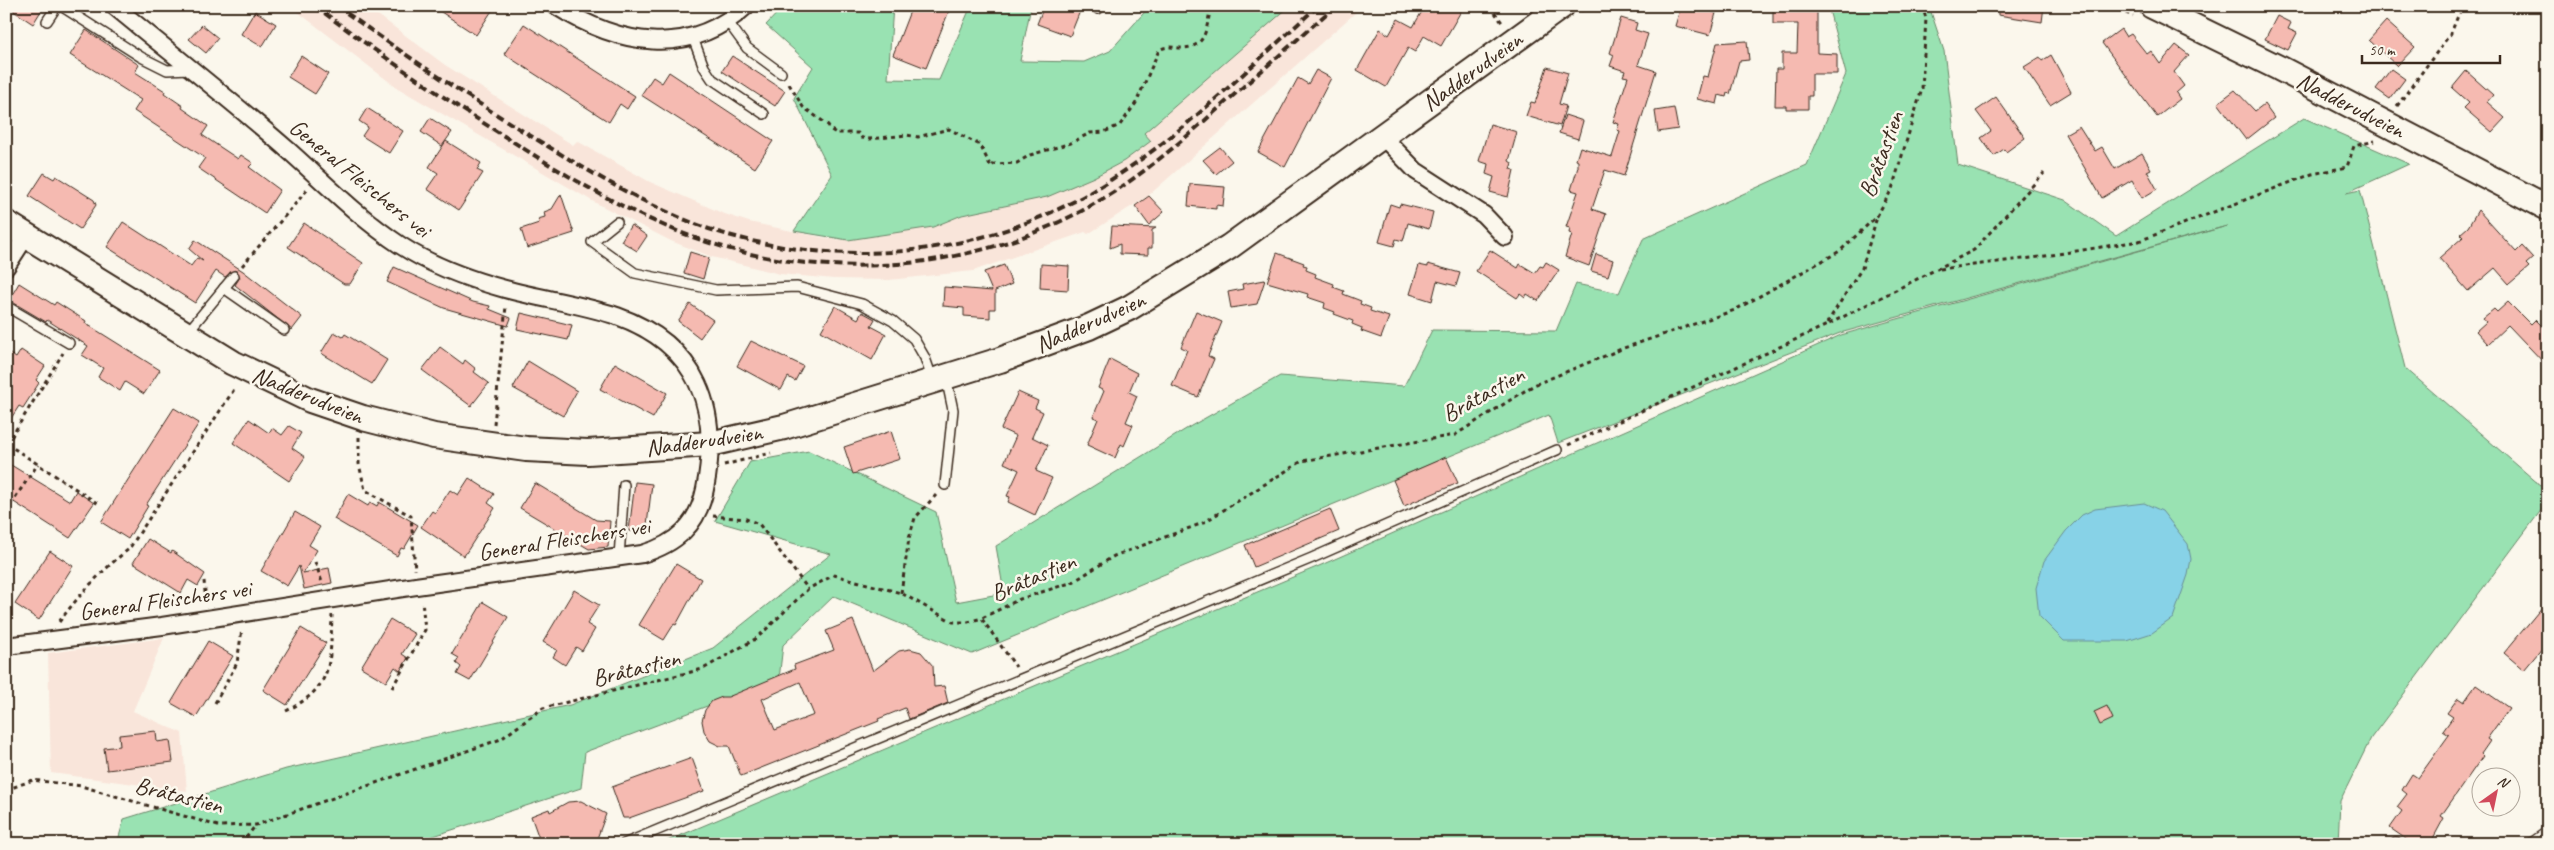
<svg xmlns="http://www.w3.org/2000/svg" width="2554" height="850" font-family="Caveat,sans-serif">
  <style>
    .built { fill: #f9e5da }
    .green { fill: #99e2b2; stroke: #6a8668 }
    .water { fill: #87d2e7; stroke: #698f97 }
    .building { fill: #f5bab1; stroke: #3b2a1e; fill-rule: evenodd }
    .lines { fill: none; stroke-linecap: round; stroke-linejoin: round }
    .service-casing { stroke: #3b2a1e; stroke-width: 12 }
    .minor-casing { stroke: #3b2a1e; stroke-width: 20 }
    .secondary-casing { stroke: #3b2a1e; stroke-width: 28 }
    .path { stroke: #3b2a1e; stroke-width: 3; stroke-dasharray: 4 4; stroke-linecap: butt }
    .service { stroke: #fbf7ec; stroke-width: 9 }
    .minor { stroke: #fbf7ec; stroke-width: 16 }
    .secondary { stroke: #fbf7ec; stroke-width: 24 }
    .rail { stroke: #3b2a1e; stroke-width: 4; stroke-dasharray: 8 4; stroke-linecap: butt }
    .labels { text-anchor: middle; stroke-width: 5; stroke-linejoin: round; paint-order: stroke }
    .street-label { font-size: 24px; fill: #3b2a1e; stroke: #fbf7ec }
  </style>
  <rect width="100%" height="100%" fill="#fbf7ec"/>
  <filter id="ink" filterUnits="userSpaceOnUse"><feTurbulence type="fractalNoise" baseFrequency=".02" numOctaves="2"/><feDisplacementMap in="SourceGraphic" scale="10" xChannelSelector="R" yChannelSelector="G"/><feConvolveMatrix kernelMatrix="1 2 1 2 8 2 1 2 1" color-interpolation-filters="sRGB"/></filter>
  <g filter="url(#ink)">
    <!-- built -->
    <g class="built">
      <path d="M290,6H366L445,65L573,145L577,141L650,182L722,213L749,222L830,239L848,240L933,227L962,215L1019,203L1094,177L1124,161L1150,140L1144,133L1290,6H1363L1148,196L1088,234L1085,232L973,271L889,280L834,279L780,274L712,257L671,241L594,202L396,87Z"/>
      <path d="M164,638L133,711L182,733L187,791L51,773L48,653Z"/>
    </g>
    <!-- green -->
    <g class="green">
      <path d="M784,6H893L888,79L939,80L971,6H1031L1020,61L1084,62L1110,51L1150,6H1290L1144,133L1151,141L1124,161L1094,177L1047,197L962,215L933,227L848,240L794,231L832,175L794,98L813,67L766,25Z"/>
      <path d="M1828,6H1929L1944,51L1958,165L2065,200L2116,236L2304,118L2409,164L2346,193L2360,190L2405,368L2548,492V501L2371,738L2340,801L2338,844H660L1319,566L1841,335L2227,226L1840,333L1558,443L1549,415L972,654L834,596L783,645L779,679L585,752L581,788L409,844H117L124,819L286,769L570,705L713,648L831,554L715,521L750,462L809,451L936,512L956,602L1004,593L996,546L1191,426L1280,376L1404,386L1432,330L1556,331L1576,284L1619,293L1643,239L1807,165L1846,74Z"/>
    </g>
    <!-- water -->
    <path class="water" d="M2144,503L2162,511L2188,544L2191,559L2188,575L2173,618L2152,633L2127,641H2064L2039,616L2036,588L2044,561L2066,531L2082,515L2095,509Z"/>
    <!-- building -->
    <g class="building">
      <path d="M6,6H44L33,24Z"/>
      <path d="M432,6H495L476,35Z"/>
      <path d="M912,6H951L926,68L893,55Z"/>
      <path d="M1044,6H1082L1070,36L1037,24Z"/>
      <path d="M1425,6H1464L1441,46L1424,36L1415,52L1408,48L1386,87L1357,70L1380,29L1389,35L1398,19L1413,27Z"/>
      <path d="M1681,6L1713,9L1712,12L1716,13L1710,35L1675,26Z"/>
      <path d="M1773,6H1817V53L1837,54V74H1812V96H1808V109H1786V106H1775L1776,69H1782V53H1797L1798,24H1773Z"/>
      <path d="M1998,6H2044L2042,22L1998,15Z"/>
      <path d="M255,11L276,24L262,47L241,34Z"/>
      <path d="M2277,16L2291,23L2288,29L2297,33L2288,50L2265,39Z"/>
      <path d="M1621,18L1637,23L1635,30L1648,34L1638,65L1656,71L1624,176L1605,170L1592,209L1606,214L1589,266L1565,257L1572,234L1569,233L1570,228L1566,227L1578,192L1571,190L1578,167V161L1576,160L1580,147L1612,157L1620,131L1617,130L1619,124L1613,122L1628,77L1623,76L1625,71L1610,66L1614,55L1610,53Z"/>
      <path d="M2386,21L2415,47L2397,66L2369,40Z"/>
      <path d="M524,24L635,96L627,109L620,104L609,122L504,54Z"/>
      <path d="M202,25L218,38L206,53L189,39Z"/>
      <path d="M2121,29L2126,37L2131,34L2147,54L2151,51L2160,64L2176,45L2189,55L2174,72L2184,86L2176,93L2180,99L2157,117L2102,43Z"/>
      <path d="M86,30L139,65L135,72L165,91L164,93L183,106L182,108L208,126L202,135L238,159L241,155L253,163L249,167L280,190L265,213L198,168L205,158L134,111L141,100L70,55Z"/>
      <path d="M1747,41L1749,60L1739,61L1730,94L1727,93L1726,97L1719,95L1717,104L1697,99L1703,76L1708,77L1717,43Z"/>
      <path d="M2051,55L2071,92L2050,105L2024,67L2040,57L2042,61Z"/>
      <path d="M301,56L328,74L315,94L288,77Z"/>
      <path d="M732,56L785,91L775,106L722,71Z"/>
      <path d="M1547,67L1568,73L1559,104L1566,106L1560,126L1526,116L1531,102L1535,103Z"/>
      <path d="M2391,69L2405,79L2390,99L2376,89Z"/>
      <path d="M1316,70L1331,78L1285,167L1258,152L1298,78L1308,84Z"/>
      <path d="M2466,71L2493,95L2487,102L2505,118L2492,132L2464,108L2469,103L2452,88Z"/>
      <path d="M669,72L773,141L755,168L641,95L653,77L662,83Z"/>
      <path d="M2235,90L2255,111L2264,104L2274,118L2246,140L2218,103Z"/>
      <path d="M1996,97L2025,138L2006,152L2004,149L1994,156L1981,138L1991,131L1976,111Z"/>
      <path d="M367,108L403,131L389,153L362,136L368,127L359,121Z"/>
      <path d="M1674,108L1678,129L1658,132L1655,111Z"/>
      <path d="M1565,115L1583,121L1578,139L1559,133Z"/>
      <path d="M430,118L452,132L442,146L421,132Z"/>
      <path d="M1490,124L1517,132L1509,161L1512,163L1510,169L1514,170L1508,197L1490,192L1494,177L1486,174L1488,164L1479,161Z"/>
      <path d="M2079,126L2095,151L2102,147L2115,169L2142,153L2151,169L2147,171L2157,189L2142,198L2132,180L2102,198L2065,134Z"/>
      <path d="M446,141L481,163L477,170L483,173L459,210L427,189L438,173L429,167Z"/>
      <path d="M1220,147L1232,161L1216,174L1203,160Z"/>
      <path d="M44,173L54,179L56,176L94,200L96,205L80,229L29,196Z"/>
      <path d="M1190,184L1225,187L1223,206L1216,205V209L1188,206Z"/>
      <path d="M561,194L574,233L527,248L521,229L539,223L538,219L545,217L544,212L552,209Z"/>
      <path d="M1149,196L1164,212L1149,225L1135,206Z"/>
      <path d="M1390,204L1399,207L1400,204L1433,212L1429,229L1408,223L1403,241L1396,239L1394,246L1379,242Z"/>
      <path d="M2478,210L2516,252L2522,246L2533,258L2526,264L2529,267L2509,284L2495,268L2468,291L2439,258L2463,237L2460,234L2468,227Z"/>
      <path d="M123,222L191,266L197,258L203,261L189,249L195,240L243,271L302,317L292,330L235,285L240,277L235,270L225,277L216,271L195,303L107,247Z"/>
      <path d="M304,223L363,263L350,284H344L288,247Z"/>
      <path d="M631,225L647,236L637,251L621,241Z"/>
      <path d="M1112,226L1156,228L1152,230V248H1148V255L1120,254V244L1110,248Z"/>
      <path d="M1490,250L1518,268L1520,264L1535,273L1540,266L1543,267L1546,262L1559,270L1538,301L1527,294L1525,298L1520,294L1517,298L1476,271Z"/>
      <path d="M690,252L709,258L703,279L684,273Z"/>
      <path d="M1277,253L1304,263L1303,265L1307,266L1306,270L1316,274L1315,277L1334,284L1333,287L1344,291L1343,294L1361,301L1360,304L1371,308L1370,311L1389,317L1381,338L1361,331L1362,328L1352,324L1353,321L1334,314L1335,312L1324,308L1325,303L1307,297L1308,294L1267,282Z"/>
      <path d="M1596,254L1613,260L1608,276L1591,271Z"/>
      <path d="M1041,264L1069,266L1068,290L1040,288Z"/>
      <path d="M1428,264L1460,273L1456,286L1437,281L1432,301L1410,294L1419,265L1428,267Z"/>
      <path d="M1004,265L1012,284L995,291V309H990V318L964,316V308L943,306L944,287L992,291L984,272Z"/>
      <path d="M394,267L473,302L490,306L489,309L511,318L508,326L444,308L387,282Z"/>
      <path d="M1265,280L1257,304L1231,308L1228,292L1243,289L1242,284Z"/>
      <path d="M19,283L54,305L56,302L86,321L85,323L160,370L144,394L125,382L120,391L98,377L103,368L82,355L88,346L47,320L46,322L9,300Z"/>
      <path d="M2508,302L2531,325L2536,320L2548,332V367L2508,325L2488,344L2476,331L2486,322L2483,318L2494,309L2497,312Z"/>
      <path d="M690,304L713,320L700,338L678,321Z"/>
      <path d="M835,306L858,319L862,312L875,319L871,326L886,334L872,360L821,331Z"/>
      <path d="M1196,311L1222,322L1208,356L1214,359L1198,397L1172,386L1187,350L1181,347Z"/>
      <path d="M521,313L572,325L568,340L517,329Z"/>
      <path d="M334,332L343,337L345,334L387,360L372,384L321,353Z"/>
      <path d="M751,341L803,366L795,381L788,377L781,390L737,366Z"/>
      <path d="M440,347L463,364L465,360L476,369L474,372L489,383L471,406L422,370Z"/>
      <path d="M21,350L45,366L36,380L39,383L23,408L19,406L6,426V351L16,358Z"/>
      <path d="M1110,359L1137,373L1129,392L1137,396L1126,422L1133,425L1124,446L1121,444L1115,458L1087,445L1098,419L1093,417L1104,391L1098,388Z"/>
      <path d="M528,361L577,391L563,416L513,388Z"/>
      <path d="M615,363L667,393L653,418L600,389Z"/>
      <path d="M1018,392L1038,401L1035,408L1043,412L1032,437L1048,445L1036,471L1052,478L1035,515L1008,502L1010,497L1007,496L1019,470L1004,463L1016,436L1001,429Z"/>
      <path d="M174,408L199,423L146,505L148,506L128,539L101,522Z"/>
      <path d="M249,419L269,433L272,428L282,435L289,426L301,433L292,448L305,457L289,481L233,443Z"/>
      <path d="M891,431L900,459L853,474L844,447Z"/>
      <path d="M1446,457L1458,483L1404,506L1393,480Z"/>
      <path d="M6,462L70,501L76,491L94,503L70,538L6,497Z"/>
      <path d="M469,478L494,494L488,503L495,508L464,556L421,527L432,511L435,513L450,490L458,495Z"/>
      <path d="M635,482L652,484L646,533L629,531Z"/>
      <path d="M535,483L596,520L610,521L608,547L589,549L520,508Z"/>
      <path d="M348,494L368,506L370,502L377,506L379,502L418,525L404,549L401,548L397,556L334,519Z"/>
      <path d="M1330,509L1339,531L1254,567L1245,545Z"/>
      <path d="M295,512L320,527L309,545L317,550L303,573L329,568L332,583L304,589L299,566L287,586L261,571Z"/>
      <path d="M148,539L171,553L172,551L205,574L198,586L188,580L181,593L133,563Z"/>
      <path d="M50,551L73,566L39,620L15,604Z"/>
      <path d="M676,564L701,579L676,625L674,624L664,640L639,625Z"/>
      <path d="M574,590L599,605L587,624L595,629L582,651L576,647L565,665L553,657L557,650L543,642Z"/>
      <path d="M2548,600V641L2524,670L2504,653Z"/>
      <path d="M483,602L508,617L470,681L457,674L461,667L456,663L459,658L452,654Z"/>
      <path d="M390,619L415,634L402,654L408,658L400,671L395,667L386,682L361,667Z"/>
      <path d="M853,620L873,671L899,651L910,649L921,652L933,666L934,687L944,686L948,703L909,719L905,708L878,719L879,721L741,776L729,746H720L710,741L704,731L702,721L705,710L712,701L722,697H728L795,669L794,665L834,650L826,631ZM800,682L814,715L775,730L762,699Z"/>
      <path d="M301,628L326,643L287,705L263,690Z"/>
      <path d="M208,641L233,656L196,717L171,703Z"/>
      <path d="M2476,685L2509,708L2487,739L2490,741L2481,754L2483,756L2441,816L2444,818L2430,844H2413L2390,828L2402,811L2397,807L2407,794L2402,790L2412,774L2418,778L2449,735L2443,731L2453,717L2447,713L2458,698L2464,702Z"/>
      <path d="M2107,706L2113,719L2100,725L2094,712Z"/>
      <path d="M156,731L157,742L170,740L173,762L107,770L104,748L120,746L119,735Z"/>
      <path d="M692,758L704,791L629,818H623L612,787Z"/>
      <path d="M581,801L606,814L595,844H541L531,816L549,809L550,812L568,802Z"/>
    </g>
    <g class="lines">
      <defs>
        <g id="service">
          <path d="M61,6L141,57L167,70L190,69"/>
          <path d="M1098,9L1099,6"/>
          <path d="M47,21L57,6"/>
          <path d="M728,22L747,48L781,73"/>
          <path d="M693,38L704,67L712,79L764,114"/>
          <path d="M617,222L592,242L635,273L716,290L797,287L862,304L893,321L914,339L925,358L933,381"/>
          <path d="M224,288L284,330"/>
          <path d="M6,306L69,343"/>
          <path d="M186,334L234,276"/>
          <path d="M945,485L953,410L946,377"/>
          <path d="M619,557L624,485"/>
          <path d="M624,844L1312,558L1557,450"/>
          <path d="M2396,844V843"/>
          <path d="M2530,844L2548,831"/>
        </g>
        <g id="minor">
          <path d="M556,6C618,45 688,59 746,6"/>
          <path d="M1382,136L1416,171L1484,215L1505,237"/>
          <path d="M6,267L26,236"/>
          <path d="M6,646L162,626L416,586L642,554C676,544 698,525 705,489C721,409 698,345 617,316C580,304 542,299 505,289C468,279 432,266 400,245C359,218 324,182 288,150C231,100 172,54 114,6"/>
        </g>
        <g id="secondary">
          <path d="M2152,6L2279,68L2548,208"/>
          <path d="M6,223L233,363L310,400L363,418L434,436L526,449L588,452L710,444L784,427L1000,360L1089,327L1129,308L1229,247L1562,6"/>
        </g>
      </defs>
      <!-- service casing -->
      <use href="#service" class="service-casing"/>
      <!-- minor casing -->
      <use href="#minor" class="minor-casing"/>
      <!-- secondary casing -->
      <use href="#secondary" class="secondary-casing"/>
      <!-- path -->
      <g class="path">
        <path d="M1490,6L1503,24"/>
        <path d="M2111,6L2133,16"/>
        <path d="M1581,11L1589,6"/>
        <path d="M789,84L803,107L828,125L831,130L836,133H858L862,138L870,139L907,135L918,137L949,129L980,145L991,167L994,164L1017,163L1030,155L1071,143L1090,133L1104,132L1120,125L1136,103L1159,50C1166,46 1171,47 1179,48C1207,49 1206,29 1211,6"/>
        <path d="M2397,106L2451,33L2462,6"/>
        <path d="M242,266L308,189"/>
        <path d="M1940,269L2039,257L2139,241L2312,174L2347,167L2354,146L2375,141"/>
        <path d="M1827,323L1862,268L1877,217"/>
        <path d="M494,424L506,306"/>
        <path d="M359,437V464L365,490L411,516L415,570"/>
        <path d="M7,444L63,353"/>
        <path d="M7,444L100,505"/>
        <path d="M1568,445L1827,325L1974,250L2044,173"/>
        <path d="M724,465L771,453"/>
        <path d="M6,511L38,464"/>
        <path d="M713,516L746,519L759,524L808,589"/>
        <path d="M315,562L323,585"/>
        <path d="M204,581L206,603"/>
        <path d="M901,593L909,538L915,518L936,495"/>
        <path d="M982,619L1016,667"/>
        <path d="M59,622C80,594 102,570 129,549L235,388"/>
        <path d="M392,688L425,630L422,601"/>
        <path d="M215,703L237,663L242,629"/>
        <path d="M286,711C334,687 330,663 332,615"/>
        <path d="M6,790L33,780L81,786L218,826L256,825L501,739L543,708L703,669L757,638L808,589L834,575L901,593L953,622H968L982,618L1020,599L1073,582L1114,556L1203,523L1302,461L1455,435L1534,385L1624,348L1735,310L1840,251L1877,216L1892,189L1922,89L1926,18L1922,6"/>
        <path d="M241,844L256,825"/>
      </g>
      <!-- service -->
      <use href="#service" class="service"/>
      <!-- minor -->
      <use href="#minor" class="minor"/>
      <!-- secondary -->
      <use href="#secondary" class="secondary"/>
      <!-- rail -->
      <g class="rail">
        <path d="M315,6C376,52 439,95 504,136C568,177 635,218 707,242C835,284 983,270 1099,201C1143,175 1182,141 1220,107C1258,74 1297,40 1335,6"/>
        <path d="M337,6C406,56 476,103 549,147C600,178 653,209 709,229C836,271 981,258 1096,189C1177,141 1248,68 1318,6"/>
      </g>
    </g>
  </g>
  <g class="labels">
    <!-- street labels -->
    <g class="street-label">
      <text transform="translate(1472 71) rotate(-36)" y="8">Nadderudveien</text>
      <text transform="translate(2351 105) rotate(27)" y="8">Nadderudveien</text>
      <text transform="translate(1881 154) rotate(-70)" y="8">Bråtastien</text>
      <text transform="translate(360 178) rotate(39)" y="8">General Fleischers vei</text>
      <text transform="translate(1090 322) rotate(-24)" y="8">Nadderudveien</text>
      <text transform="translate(1483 394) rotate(-29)" y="8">Bråtastien</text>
      <text transform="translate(308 395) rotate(22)" y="8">Nadderudveien</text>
      <text transform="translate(704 440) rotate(-8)" y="8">Nadderudveien</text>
      <text transform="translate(564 539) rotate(-9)" y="8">General Fleischers vei</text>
      <text transform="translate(1033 577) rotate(-23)" y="8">Bråtastien</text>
      <text transform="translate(165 600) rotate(-8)" y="8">General Fleischers vei</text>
      <text transform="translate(636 668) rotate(-14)" y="8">Bråtastien</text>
      <text transform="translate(179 795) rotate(14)" y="8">Bråtastien</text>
    </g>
  </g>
  <!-- margin -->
  <rect width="2554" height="850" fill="none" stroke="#fbf7ec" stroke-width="25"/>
  <rect x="12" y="12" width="2529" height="825" fill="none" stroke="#3b2a1e" stroke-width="2" filter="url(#ink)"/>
  <!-- north arrow -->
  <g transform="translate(2496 792) rotate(33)"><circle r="24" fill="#fbf7ec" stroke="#aea59a"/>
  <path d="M0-4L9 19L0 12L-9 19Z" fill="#d1495b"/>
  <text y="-8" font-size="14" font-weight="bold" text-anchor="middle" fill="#3b2a1e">N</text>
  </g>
  <!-- scale -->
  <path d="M2362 55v8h138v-8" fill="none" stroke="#3b2a1e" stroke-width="2.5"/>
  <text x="2369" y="55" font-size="15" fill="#3b2a1e" stroke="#fbf7ec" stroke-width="4" paint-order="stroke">50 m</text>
</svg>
